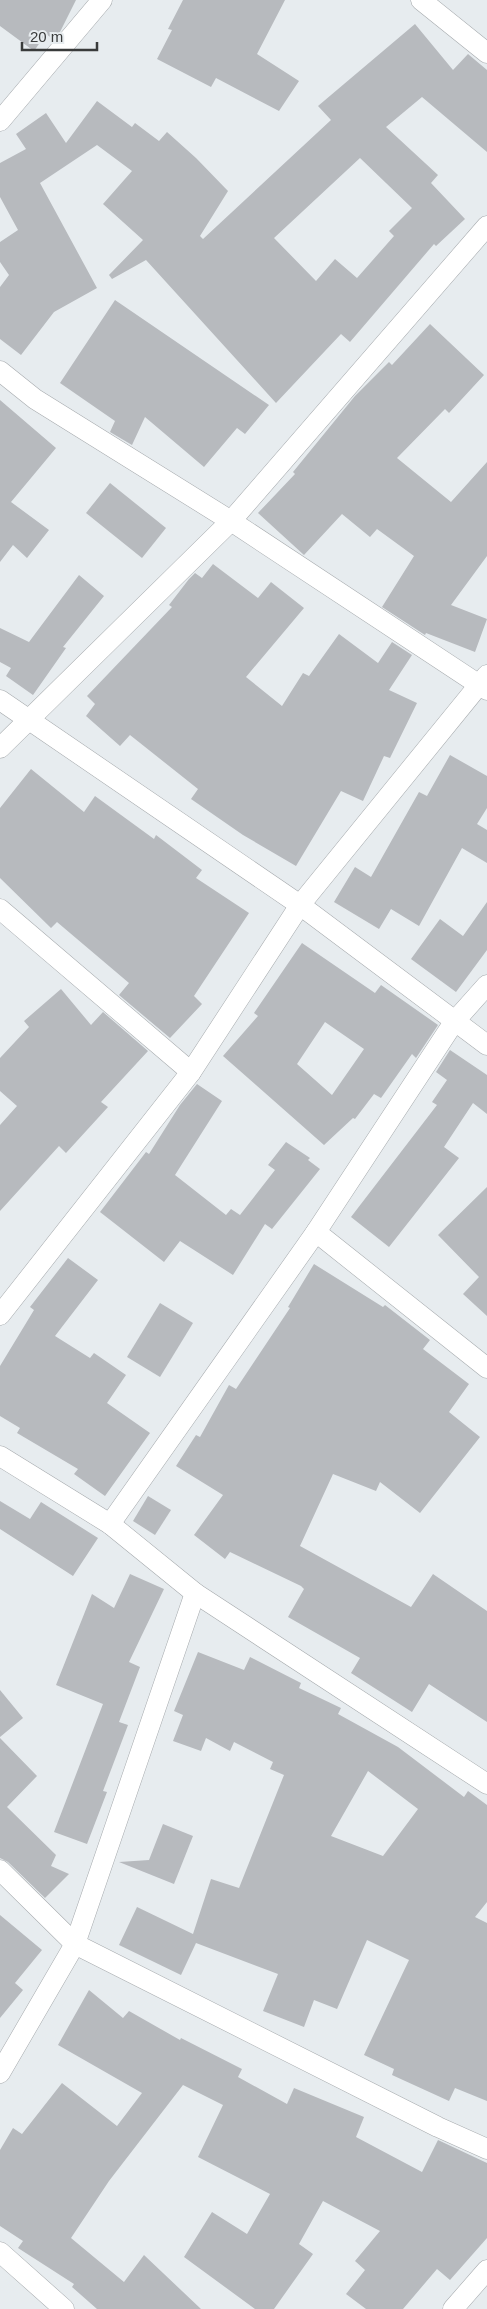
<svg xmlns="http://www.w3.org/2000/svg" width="487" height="2309" font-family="Arial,sans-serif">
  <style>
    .building { fill: #b7babe; fill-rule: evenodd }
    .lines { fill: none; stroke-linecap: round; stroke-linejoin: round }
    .minor-casing { stroke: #a6aaad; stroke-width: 21 }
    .minor { stroke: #fff; stroke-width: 20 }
  </style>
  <rect width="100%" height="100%" fill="#e7ecef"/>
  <!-- building -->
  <g class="building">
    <path d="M0,0H76L60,32L53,39L46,34L34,51L0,26Z"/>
    <path d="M183,0H285L257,54L299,81L279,111L216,78L211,87L157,59L172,30L168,29Z"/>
    <path d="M415,24L453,70L468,54L487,70V152L422,97L386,127L438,175L431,183L465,219L436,246L434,244L350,342L341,334L276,403L146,260L112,279L109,275L143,240L103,204L132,171L97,145L40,183L97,288L54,312L21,355L0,339V287L9,275L0,262V242L18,230L0,197V163L26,149L16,134L46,113L66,143L97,101L132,127L135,123L159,141L167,132L196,158L228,191L200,236L203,239L331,120L318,106ZM360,158L412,208L389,231L394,236L357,278L335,259L316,281L274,238Z"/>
    <path d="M115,300L269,405L245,434L237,428L204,467L145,417L132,445L110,432L115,421L60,383Z"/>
    <path d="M430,324L484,375L449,413L445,409L397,458L451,502L487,462V556L451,605L487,619L475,652L426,633L425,635L382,607L414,556L377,529L370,537L342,514L304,555L258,513L295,474L293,472L355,396L389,362L392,365Z"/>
    <path d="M0,400L56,448L11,502L49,530L27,558L13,545L0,562Z"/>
    <path d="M110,483L166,528L142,558L86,513Z"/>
    <path d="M213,564L258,598L271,582L304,608L246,677L282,706L303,673L309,676L339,634L378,663L392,642L412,655L389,690L417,703L390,758L384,756L363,801L341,791L296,866L243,835L191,799L198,789L130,735L120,746L86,716L95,704L87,696L172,607L169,605L189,579L195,573L202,578Z"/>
    <path d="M79,575L104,596L63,647L66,648L33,695L6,676L11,668L0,662V628L29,642Z"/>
    <path d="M450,755L487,776V808L477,824L487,830V863L462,848L419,926L391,909L379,929L334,902L355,867L371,877L419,792L427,796Z"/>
    <path d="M31,769L84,812L95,796L154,839L156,835L202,870L196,878L249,913L194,996L202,1004L170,1038L119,995L129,983L57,922L51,928L0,878V808Z"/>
    <path d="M487,902V950L456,992L411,959L440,919L463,936Z"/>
    <path d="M302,943L375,993L381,985L438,1025L416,1058L412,1054L381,1098L374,1094L355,1119L353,1118L324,1145L223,1056L258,1016L254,1013ZM325,1022L364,1049L332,1095L297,1064Z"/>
    <path d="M61,989L91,1025L103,1012L148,1051L101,1102L108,1107L66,1153L59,1146L0,1211V1125L17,1106L0,1091V1058L29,1027L24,1021Z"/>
    <path d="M450,1050L487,1075V1114L473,1103L444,1147L459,1158L389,1247L351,1217L437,1105L432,1102L447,1080L436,1072Z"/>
    <path d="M197,1084L222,1101L175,1175L226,1215L231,1209L240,1215L275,1170L268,1165L286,1142L310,1158L308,1160L320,1169L272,1229L265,1224L233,1275L180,1241L164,1262L100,1212L146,1152L149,1154L180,1105Z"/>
    <path d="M487,1187V1316L463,1294L479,1277L438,1235Z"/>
    <path d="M68,1258L98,1280L55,1336L90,1358L94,1353L126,1375L107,1403L150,1433L105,1496L74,1474L78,1469L17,1433L20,1428L0,1416V1366L34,1310L30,1307Z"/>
    <path d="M314,1264L383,1307L385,1305L430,1340L423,1349L469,1384L449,1412L480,1437L420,1513L380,1482L376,1491L333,1474L300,1546L411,1607L433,1574L487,1611V1722L429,1684L412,1712L351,1673L360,1658L288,1617L304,1589L301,1586L230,1552L225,1559L194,1535L223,1495L176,1466L196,1435L200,1437L229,1385L236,1389L290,1308L288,1307Z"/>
    <path d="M160,1303L193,1323L160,1377L127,1357Z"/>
    <path d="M148,1496L171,1510L155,1535L133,1521Z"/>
    <path d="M0,1501L30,1519L41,1502L98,1538L73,1576L0,1529Z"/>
    <path d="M130,1574L164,1589L129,1662L140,1667L119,1722L128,1725L103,1791L107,1792L87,1844L54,1832L103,1704L56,1685L92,1594L114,1608Z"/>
    <path d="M198,1652L244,1670L250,1657L301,1683L299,1688L341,1708L338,1714L398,1747L464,1797L468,1791L487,1805V1902L475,1917L487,1923V2101L455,2088L449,2101L392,2075L394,2069L364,2055L409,1960L367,1940L337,2009L314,2000L304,2027L263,2011L278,1974L196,1943L181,1975L119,1945L137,1907L193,1934L211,1879L239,1888L284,1775L270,1769L273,1762L234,1742L230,1751L206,1738L201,1751L173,1741L183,1715L174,1711ZM368,1771L418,1809L383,1856L331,1836Z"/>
    <path d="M0,1690L23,1718L0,1737Z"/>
    <path d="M0,1738L37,1776L7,1807L56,1855L51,1866L69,1874L45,1898L8,1862L0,1858Z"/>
    <path d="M163,1824L193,1836L174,1884L119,1862L149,1860Z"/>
    <path d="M0,1915L42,1950L15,1983L23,1990L0,2018Z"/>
    <path d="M89,1990L123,2018L129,2011L180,2040L181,2038L242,2069L238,2077L287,2104L294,2088L364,2117L356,2137L422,2172L438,2140L487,2163V2238L450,2280L437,2269L403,2309H366L346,2294L365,2270L355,2261L380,2231L323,2201L299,2244L313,2254L274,2309H255L184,2257L212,2212L247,2234L270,2194L198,2157L223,2105L183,2085L109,2181L71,2238L124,2282L144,2255L201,2309H97L72,2287L74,2284L18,2248L23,2241L0,2226V2150L13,2128L22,2134L62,2083L117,2126L142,2093L58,2045Z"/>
  </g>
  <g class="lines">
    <defs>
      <g id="minor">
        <path d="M421,0L487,53"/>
        <path d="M0,121L102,0"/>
        <path d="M0,371L35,399L231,521L487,690"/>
        <path d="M0,700L300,905L487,1045"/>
        <path d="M0,748L231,521L487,226"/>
        <path d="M0,909L191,1072"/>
        <path d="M316,1232L487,1368"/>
        <path d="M0,1315L191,1072L300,905L487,675"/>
        <path d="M0,1456L110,1524L195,1593L487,1784"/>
        <path d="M110,1524L316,1232L454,1022L487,985"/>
        <path d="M0,1870L75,1944L438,2127L487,2149"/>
        <path d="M0,2073L75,1944L195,1593"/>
        <path d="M0,2252L64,2309"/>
        <path d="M453,2309L487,2270"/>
      </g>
    </defs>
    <!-- minor casing -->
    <use href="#minor" class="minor-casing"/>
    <!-- minor -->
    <use href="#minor" class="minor"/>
  </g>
  <!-- scale -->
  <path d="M22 42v8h75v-8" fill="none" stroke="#393b3b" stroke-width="2.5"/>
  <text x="30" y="42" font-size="15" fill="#393b3b" stroke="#e7ecef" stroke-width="4" paint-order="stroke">20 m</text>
</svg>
